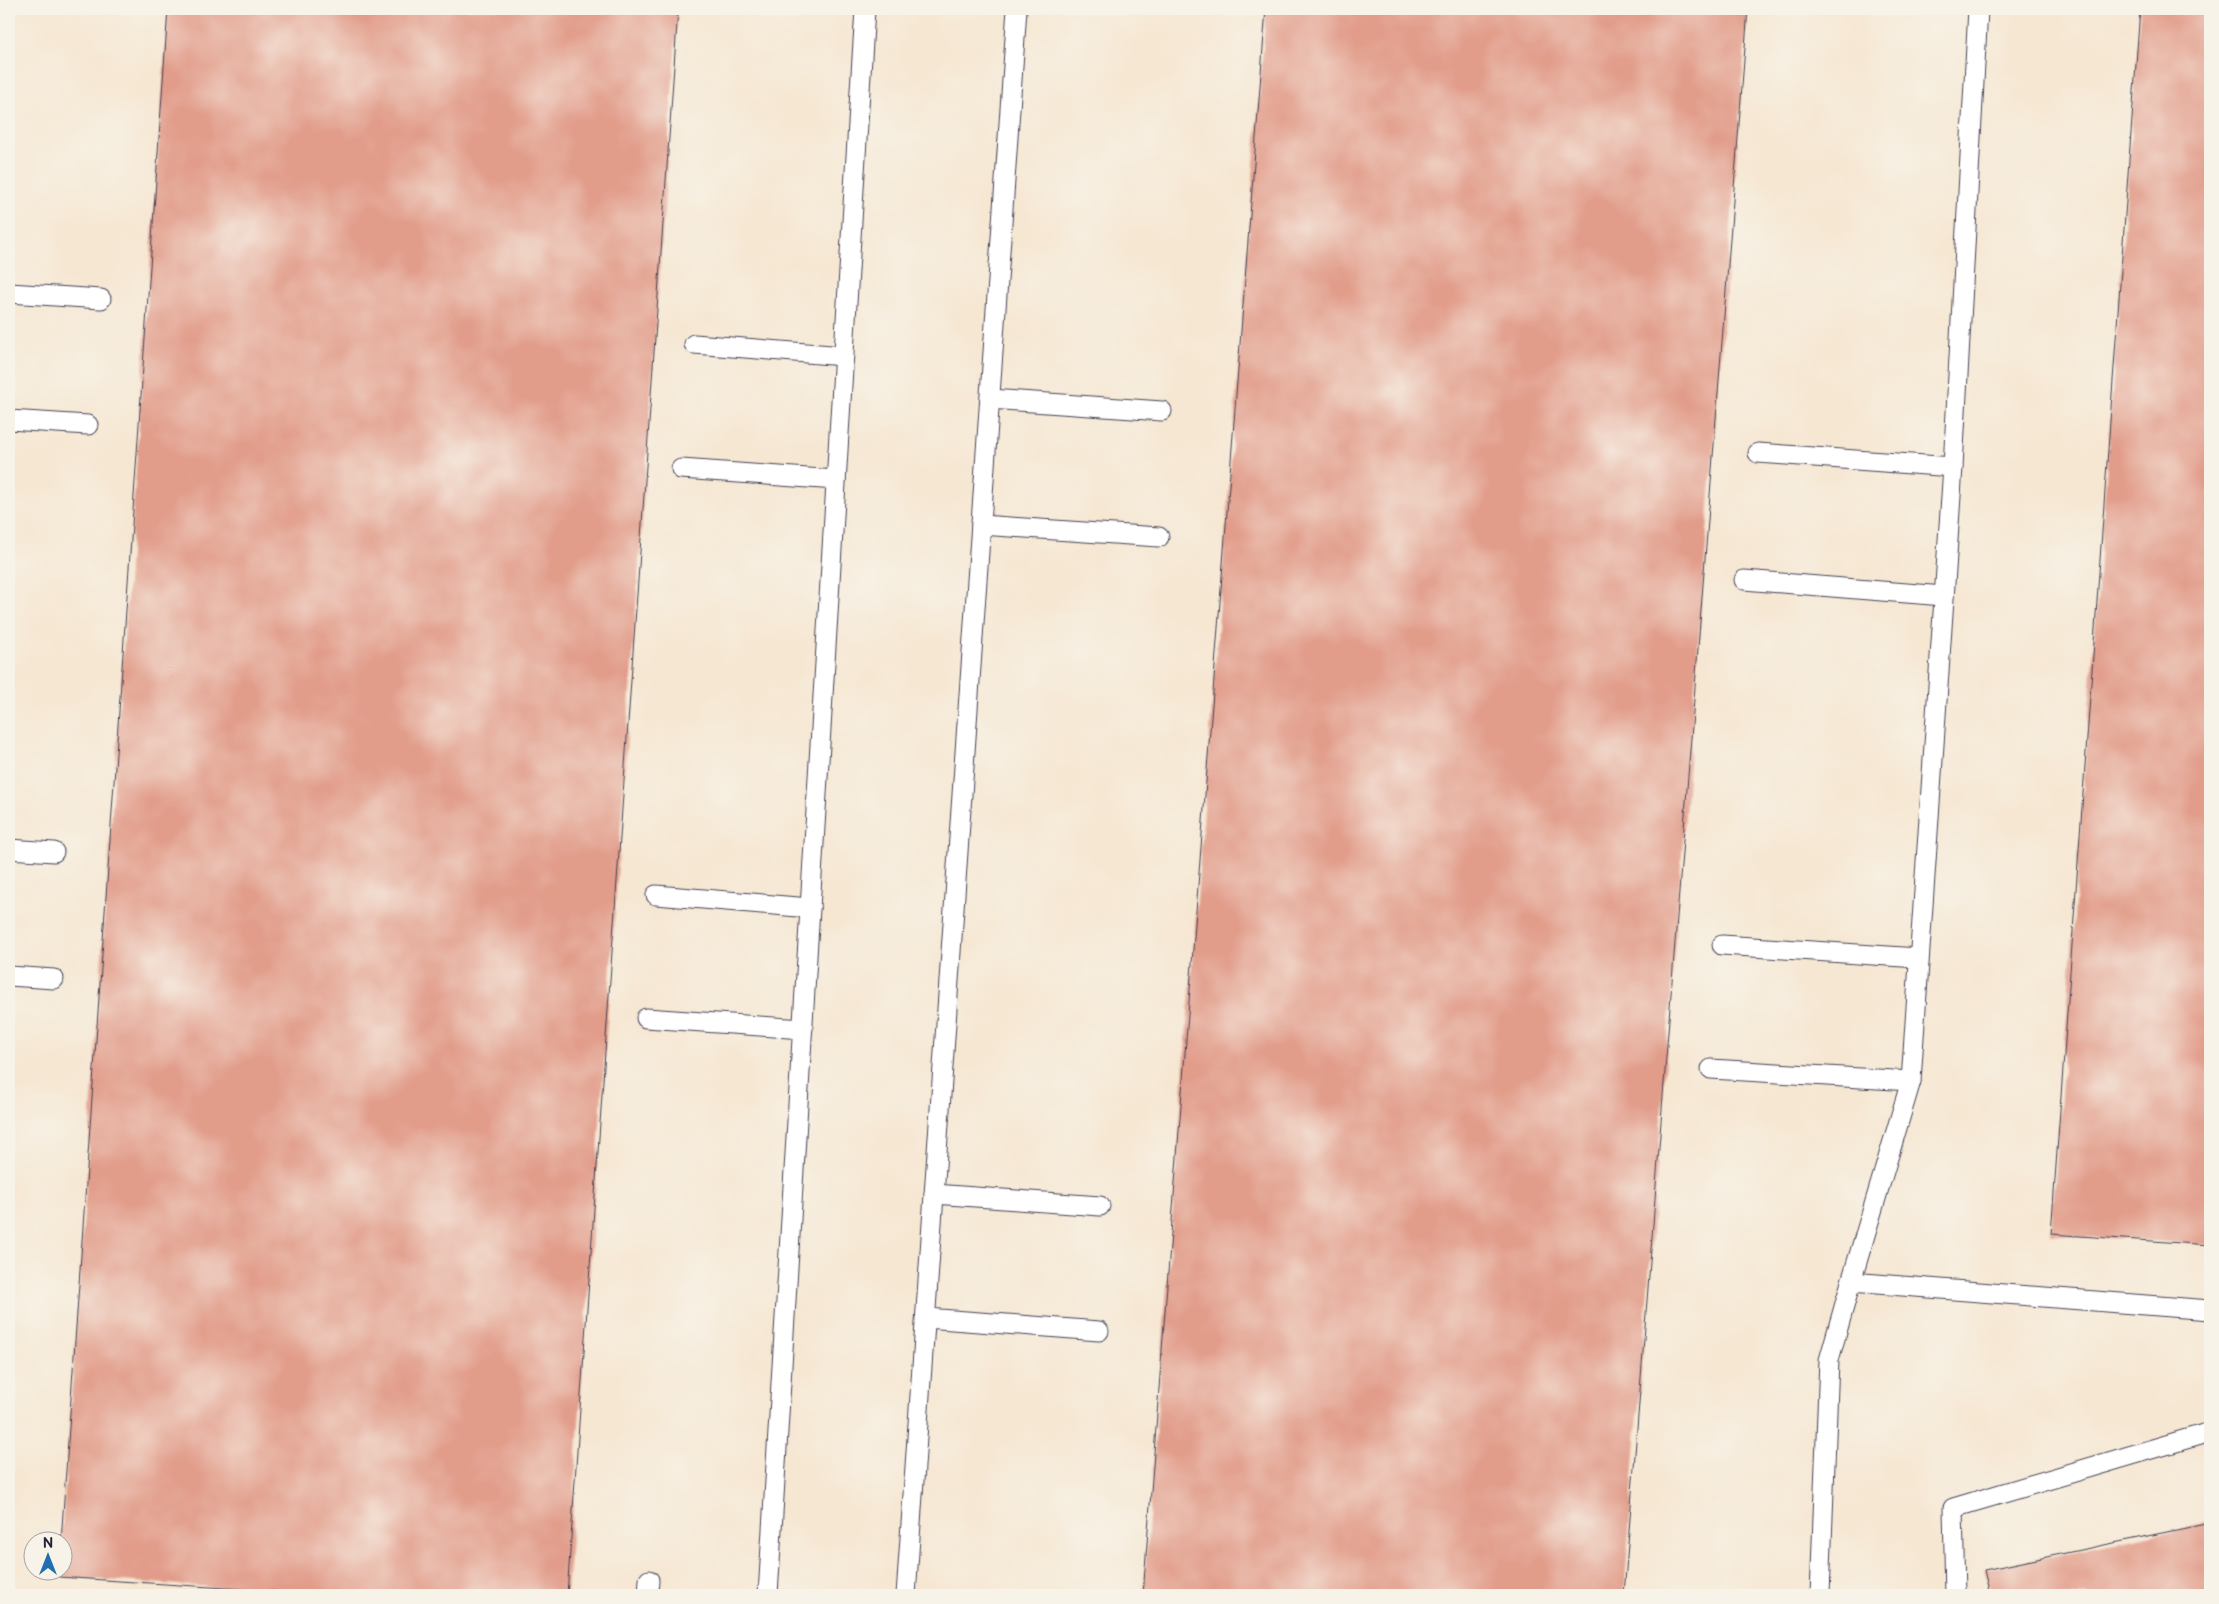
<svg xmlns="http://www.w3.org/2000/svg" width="2219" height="1604" font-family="'Balsamiq Sans',sans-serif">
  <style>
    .building { fill: #e29c8a }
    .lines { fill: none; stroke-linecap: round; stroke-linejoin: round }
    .lane-casing { stroke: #424052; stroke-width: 21 }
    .lane { stroke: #fff; stroke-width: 19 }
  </style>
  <rect width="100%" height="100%" fill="#f7f3e8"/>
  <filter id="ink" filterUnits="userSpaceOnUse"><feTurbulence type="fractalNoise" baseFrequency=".02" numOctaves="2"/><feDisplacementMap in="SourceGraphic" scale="10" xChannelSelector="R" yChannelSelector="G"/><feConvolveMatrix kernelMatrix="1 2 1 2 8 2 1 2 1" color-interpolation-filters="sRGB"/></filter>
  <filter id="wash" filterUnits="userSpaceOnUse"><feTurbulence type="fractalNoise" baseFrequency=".0096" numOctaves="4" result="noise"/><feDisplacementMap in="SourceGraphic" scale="20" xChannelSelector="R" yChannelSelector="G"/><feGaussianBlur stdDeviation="1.12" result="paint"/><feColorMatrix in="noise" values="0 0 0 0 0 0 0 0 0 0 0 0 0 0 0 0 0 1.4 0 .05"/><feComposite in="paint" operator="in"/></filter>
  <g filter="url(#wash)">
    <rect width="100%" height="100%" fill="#f6e7d3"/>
    <g id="blocks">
      <!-- building -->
      <g class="building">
        <path d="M168,9H678L567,1595H331L59,1577V1572H62L61,1542Z"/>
        <path d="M1266,9H1748L1624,1595H1143Z"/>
        <path d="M2140,9H2210V1245L2051,1234Z"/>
        <path d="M2210,1523V1595H1990L1984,1570Z"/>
      </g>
    </g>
  </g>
  <g filter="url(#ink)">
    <use href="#blocks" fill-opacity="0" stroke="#424052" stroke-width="1"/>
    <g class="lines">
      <defs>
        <g id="lane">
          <path d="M1978,9L1953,467L1911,1081L1851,1282L2210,1310"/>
          <path d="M9,293L101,299"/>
          <path d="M694,344L844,356"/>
          <path d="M990,399L1162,411"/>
          <path d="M9,420L88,425"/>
          <path d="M1758,453L1953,467"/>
          <path d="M681,469L836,480"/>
          <path d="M981,525L1159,537"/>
          <path d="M1744,580L1944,596"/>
          <path d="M9,849L54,852"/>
          <path d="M656,895L810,908"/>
          <path d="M1722,945L1918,958"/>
          <path d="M9,976L54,979"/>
          <path d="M646,1018L803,1029"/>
          <path d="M1711,1069L1911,1081"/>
          <path d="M934,1194L1100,1206"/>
          <path d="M926,1318L1099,1331"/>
          <path d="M648,1595L649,1580"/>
          <path d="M768,1595L865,9"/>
          <path d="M906,1595L1017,9"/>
          <path d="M1820,1595L1829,1360L1851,1282"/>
          <path d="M1955,1595L1953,1508L2210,1432"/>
        </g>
      </defs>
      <!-- lane casing -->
      <use href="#lane" class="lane-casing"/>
      <!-- lane -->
      <use href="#lane" class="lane"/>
    </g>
  </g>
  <!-- margin -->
  <rect width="2219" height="1604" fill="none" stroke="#f7f3e8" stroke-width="30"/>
  <!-- north arrow -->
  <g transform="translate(48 1556)"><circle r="24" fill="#f7f3e8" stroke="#a29fa3"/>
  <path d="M0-4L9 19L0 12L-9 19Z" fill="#1f6fb2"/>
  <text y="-8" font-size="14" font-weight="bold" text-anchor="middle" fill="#22223b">N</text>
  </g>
</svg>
